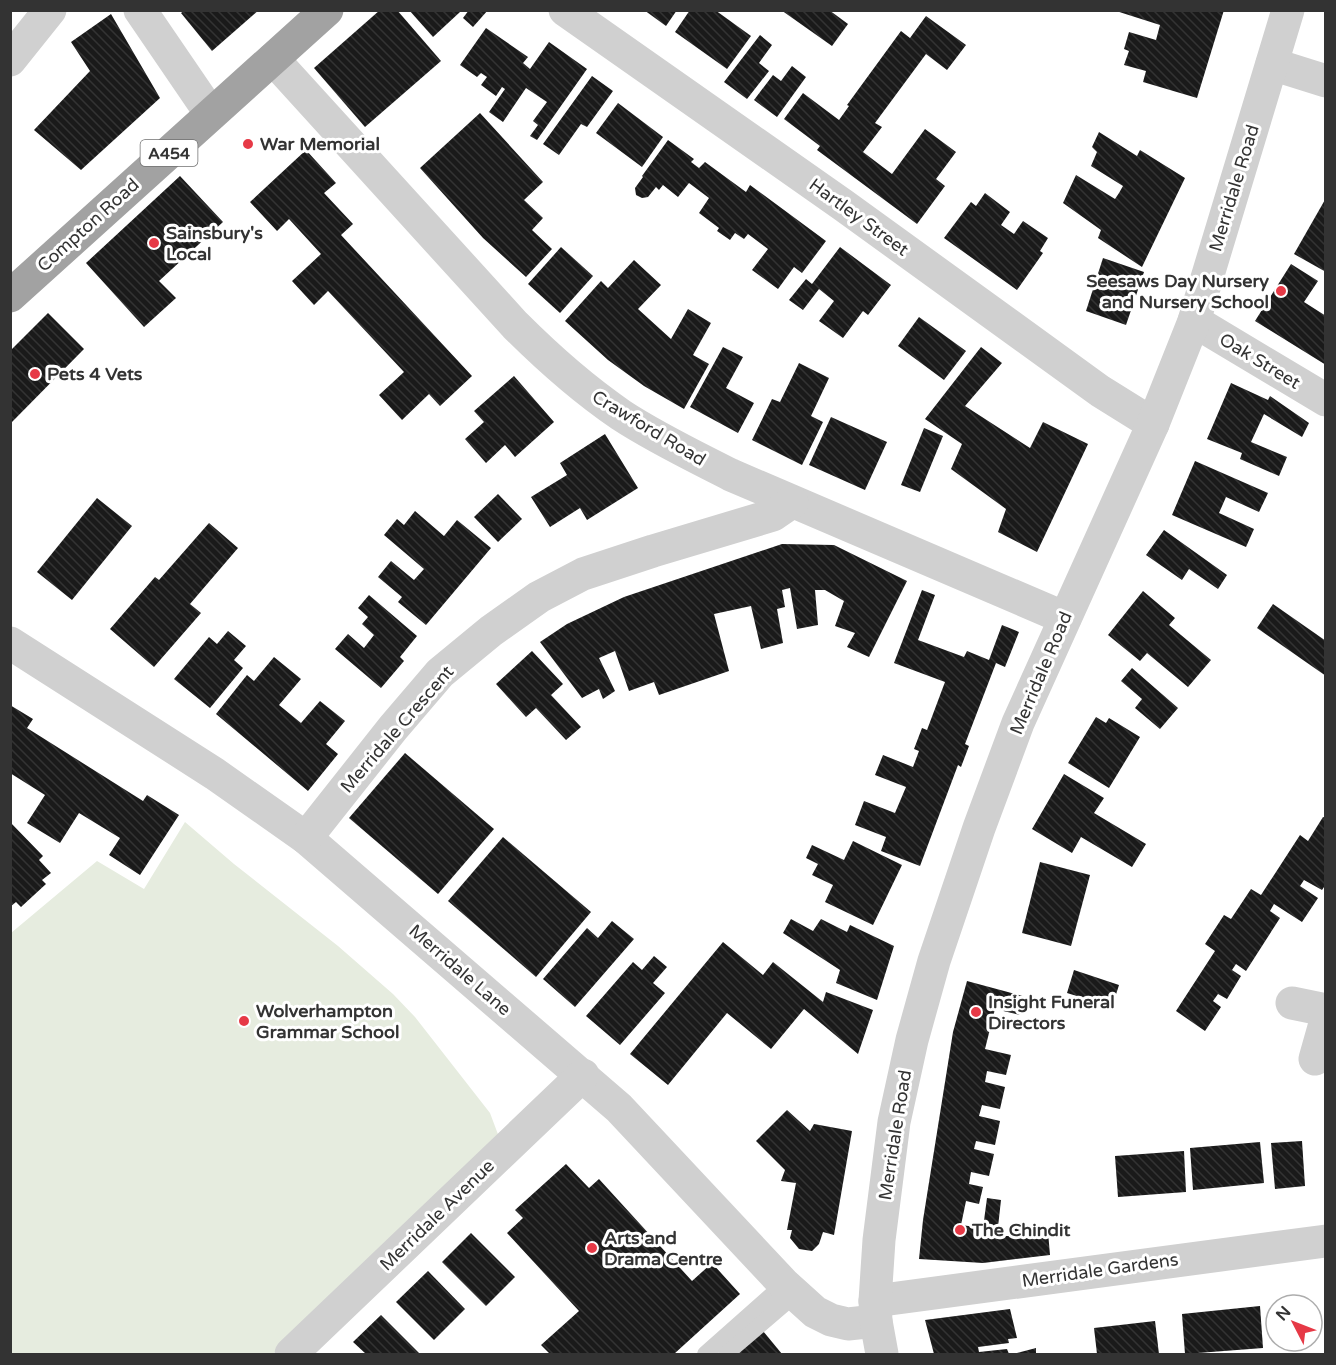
<svg xmlns="http://www.w3.org/2000/svg" width="1336" height="1365" font-family="'Varela Round',sans-serif">
  <style>
    .grass { fill: #e6ecdf }
    .building { fill: url(#building-back-hatch) }
    .lines { fill: none; stroke-linecap: round; stroke-linejoin: round }
    .service { stroke: #d0d0d0; stroke-width: 16 }
    .minor { stroke: #d0d0d0; stroke-width: 33 }
    .tertiary { stroke: #d0d0d0; stroke-width: 33 }
    .trunk { stroke: #a2a2a2; stroke-width: 33 }
    .poi-dot { fill: #e63946; stroke: #fff; stroke-width: 2 }
    .labels { text-anchor: middle; stroke-width: 6; stroke-linejoin: round; paint-order: stroke }
    .shield { fill: #fff; stroke: #707070; stroke-width: 1.5 }
    .shield-label { font-size: 16px; font-weight: bold; fill: #333 }
    .poi-label { font-size: 18px; font-weight: bold; fill: #333; stroke: #fff; text-anchor: start }
    .street-label { font-size: 18px; fill: #333; stroke: #fff }
  </style>
  <defs>
    <pattern id="building-back-hatch" width="6" height="6" patternUnits="userSpaceOnUse" patternTransform="scale(1.5)"><rect width="6" height="6" fill="#1a1a1a"/><path d="M-1 5l2 2M0 0l6 6M5-1l2 2" fill="none" stroke="#333"/></pattern>
  </defs>
  <rect width="100%" height="100%" fill="#fff"/>
  <!-- grass -->
  <path class="grass" d="M185,822L234,864L338,946L393,994L415,1017L490,1113L499,1137L273,1354H11V933L97,861L144,889Z"/>
  <!-- building -->
  <g class="building">
    <path d="M185,10H259L212,51L181,13Z"/>
    <path d="M380,10H397L441,61L365,127L314,68Z"/>
    <path d="M409,10H459L460,12L433,37Z"/>
    <path d="M469,10H488L473,27L463,18Z"/>
    <path d="M644,10H677L666,26Z"/>
    <path d="M690,10H715L751,36L727,69L675,32Z"/>
    <path d="M781,10H829L848,24L832,46Z"/>
    <path d="M1113,10H1224L1197,98L1143,82L1146,71L1124,65L1129,51L1124,49L1129,32L1156,40L1160,25Z"/>
    <path d="M111,14L160,98L81,170L34,130L90,71L71,42Z"/>
    <path d="M926,16L966,45L947,70L926,54L875,123L882,127L863,152L892,174L925,129L956,152L936,179L945,186L917,224L817,150L820,146L784,119L803,93L839,120L849,106L847,105L901,31L910,38Z"/>
    <path d="M486,28L528,57L523,63L530,69L549,42L587,69L537,140L530,136L538,125L533,121L547,102L526,88L503,122L489,112L505,89L502,87L496,96L481,85L487,77L481,73L477,77L460,65Z"/>
    <path d="M760,35L772,45L759,63L769,71L747,99L724,82Z"/>
    <path d="M792,66L806,77L777,117L754,100L773,75L781,81Z"/>
    <path d="M592,76L613,91L587,127L581,124L559,155L543,144Z"/>
    <path d="M618,103L663,137L642,167L596,133Z"/>
    <path d="M480,113L543,182L524,200L543,218L532,230L552,249L526,277L483,238L420,168Z"/>
    <path d="M1099,132L1137,156L1140,150L1185,178L1142,267L1098,238L1101,230L1063,203L1076,175L1115,199L1119,193L1123,186L1091,166L1097,152L1092,147Z"/>
    <path d="M668,140L694,159L691,162L699,168L705,162L746,192L750,185L826,241L802,273L794,267L778,289L752,270L768,249L748,234L744,239L735,233L730,240L717,231L719,228L699,213L709,198L689,183L678,197L663,185L659,190L656,187L648,197L642,198L636,195L635,188L643,177L642,176Z"/>
    <path d="M306,150L336,183L324,193L353,224L341,235L472,376L440,406L429,394L402,420L379,395L404,372L328,291L314,305L292,281L321,254L289,219L277,231L250,202Z"/>
    <path d="M180,176L223,222L159,281L176,298L144,327L86,263Z"/>
    <path d="M985,193L1010,212L1001,225L1014,234L1023,221L1048,238L1040,251L1043,253L1017,290L944,238L971,202L976,206Z"/>
    <path d="M1326,198V272L1294,254Z"/>
    <path d="M561,247L593,276L560,313L528,284Z"/>
    <path d="M840,247L891,285L868,315L863,311L843,338L819,321L834,301L819,289L803,310L789,300L806,279L812,284Z"/>
    <path d="M1103,258L1144,272L1126,325L1086,311Z"/>
    <path d="M634,260L661,285L638,309L671,339L688,309L711,323L693,355L709,364L684,409L644,386L608,360L565,321L601,281L608,288Z"/>
    <path d="M1291,264L1318,281L1304,302L1326,316V365L1255,321Z"/>
    <path d="M48,313L84,349L10,424V351Z"/>
    <path d="M919,317L966,351L944,380L898,346Z"/>
    <path d="M723,347L743,357L726,388L754,403L738,433L690,407Z"/>
    <path d="M981,347L1002,363L965,406L1030,448L1043,422L1088,444L1037,552L998,532L1006,509L951,469L962,444L925,419Z"/>
    <path d="M799,363L829,378L811,416L823,422L802,465L752,440L772,399L780,402Z"/>
    <path d="M514,376L554,422L515,457L505,445L486,463L465,439L484,422L474,411Z"/>
    <path d="M1231,383L1268,400L1270,396L1309,423L1302,437L1264,414L1251,442L1287,457L1279,476L1240,459L1242,453L1207,439Z"/>
    <path d="M831,417L887,442L865,490L809,465Z"/>
    <path d="M924,428L943,436L920,492L901,485Z"/>
    <path d="M605,434L638,488L587,520L580,508L550,527L531,497L567,475L560,463Z"/>
    <path d="M1195,461L1268,493L1259,512L1226,497L1219,513L1254,529L1246,547L1172,515Z"/>
    <path d="M498,494L522,519L498,542L474,517Z"/>
    <path d="M97,498L132,526L72,600L37,572Z"/>
    <path d="M415,511L444,536L457,520L491,548L426,625L398,602L402,597L378,577L391,561L414,580L424,569L384,535L397,519L404,525Z"/>
    <path d="M209,523L238,548L190,604L201,613L154,667L110,629L155,577L159,580Z"/>
    <path d="M1164,530L1227,575L1218,589L1189,569L1182,580L1146,555Z"/>
    <path d="M782,544L834,545L907,581L869,657L847,647L855,633L835,626L844,601L825,590H815L818,625L797,629L790,588L782,590L785,607L777,609L783,643L761,649L751,606L714,614L729,671L659,695L654,682L629,691L615,651L599,658L615,691L603,699L599,689L582,698L540,642L567,624L624,597Z"/>
    <path d="M922,590L935,595L918,640L964,657L967,651L989,660L1002,625L1019,632L1005,667L996,663L965,744L969,746L961,767L958,765L920,866L881,851L886,837L855,825L864,801L895,813L906,787L875,775L883,755L913,767L919,751L914,749L922,728L927,730L945,682L894,663Z"/>
    <path d="M1143,591L1175,618L1169,625L1211,660L1188,687L1147,653L1140,661L1108,635Z"/>
    <path d="M369,595L417,636L400,657L404,661L381,688L335,649L348,634L364,648L374,635L362,624L368,617L358,608Z"/>
    <path d="M1273,604L1326,641V676L1257,628Z"/>
    <path d="M228,631L246,646L234,660L243,668L210,708L174,679L209,637L217,644Z"/>
    <path d="M532,651L563,684L551,695L581,727L566,740L536,708L526,717L496,684Z"/>
    <path d="M274,657L301,679L279,705L301,723L320,701L345,721L326,744L338,754L308,791L216,714L247,675L254,681Z"/>
    <path d="M1132,668L1178,708L1160,729L1135,708L1142,699L1121,681Z"/>
    <path d="M10,705L33,719L27,728L143,801L147,795L179,815L140,875L109,855L120,838L79,813L60,843L27,823L45,795L10,773Z"/>
    <path d="M1096,717L1106,723L1109,718L1140,737L1109,788L1068,763Z"/>
    <path d="M405,753L494,829L438,894L349,818Z"/>
    <path d="M1064,774L1104,798L1094,813L1146,844L1132,867L1081,837L1072,853L1032,829Z"/>
    <path d="M1323,817L1326,818V884L1322,890L1304,880L1300,886L1318,898L1302,922L1274,904L1270,911L1280,918L1246,971L1236,964L1232,970L1241,976L1227,999L1218,994L1213,1001L1221,1007L1205,1031L1176,1011L1215,951L1205,944L1224,915L1231,919L1251,889L1261,895L1300,835L1308,841Z"/>
    <path d="M10,822L43,856L39,860L51,873L42,880L46,884L21,907L16,902L10,907Z"/>
    <path d="M503,837L591,912L536,977L448,901Z"/>
    <path d="M853,841L902,865L873,925L825,902L833,885L812,875L818,864L806,858L812,845L844,860Z"/>
    <path d="M1040,862L1090,875L1071,946L1022,933Z"/>
    <path d="M791,919L813,931L821,919L847,932L850,925L894,946L877,1000L836,983L840,970L783,933Z"/>
    <path d="M612,921L634,939L575,1007L543,979L587,928L598,938Z"/>
    <path d="M723,942L763,975L773,962L823,1002L826,992L873,1010L858,1054L804,1009L771,1049L727,1013L668,1085L630,1054Z"/>
    <path d="M654,956L667,967L653,983L665,993L620,1045L586,1016L633,962L642,970Z"/>
    <path d="M1074,970L1119,985L1112,1007L1067,993Z"/>
    <path d="M967,981L1026,997L1020,1015L995,1009L985,1049L1011,1055L1006,1075L987,1071L985,1082L1005,1087L1000,1109L982,1105L979,1116L1000,1121L995,1145L976,1141L974,1149L994,1154L989,1176L971,1172L969,1184L983,1187L979,1204L966,1201L961,1225L983,1228L987,1198L1001,1200L997,1236H1011L1009,1226L1027,1224L1028,1234L1048,1232L1050,1255L983,1263L919,1259L923,1220L953,1032Z"/>
    <path d="M787,1110L810,1131L814,1124L852,1131L834,1235L823,1232L819,1244L812,1251L799,1249L790,1238L792,1230H787L796,1183L781,1181L785,1170L756,1141Z"/>
    <path d="M1302,1141L1305,1186L1275,1189L1271,1143Z"/>
    <path d="M1260,1142L1264,1183L1193,1190L1190,1148Z"/>
    <path d="M1184,1151L1186,1192L1118,1197L1115,1156Z"/>
    <path d="M566,1164L589,1188L599,1179L692,1281L712,1263L740,1294L674,1354H550L541,1345L579,1311L507,1233L523,1218L515,1210Z"/>
    <path d="M471,1233L515,1277L486,1306L442,1262Z"/>
    <path d="M428,1271L465,1309L434,1340L396,1302Z"/>
    <path d="M1260,1306L1263,1348L1185,1354L1182,1314Z"/>
    <path d="M1010,1309L1017,1338L1008,1339L1009,1343L978,1347L979,1352L1007,1349L1009,1354H934L925,1320Z"/>
    <path d="M381,1315L420,1354H366L353,1342Z"/>
    <path d="M1155,1321L1159,1354H1097L1094,1328Z"/>
    <path d="M763,1331L782,1354H733Z"/>
    <path d="M1036,1348V1354H1013Z"/>
  </g>
  <g class="lines">
    <!-- service -->
    <g class="service">
      <path d="M705,1354L784,1284"/>
      <path d="M726,1354L795,1295"/>
    </g>
    <!-- minor -->
    <g class="minor">
      <path d="M140,10L211,114"/>
      <path d="M565,10L843,205L1100,391L1153,424"/>
      <path d="M273,59L515,325C548,358 583,389 621,415C656,438 694,456 731,475L1065,618"/>
      <path d="M10,60L50,10"/>
      <path d="M1272,64L1326,81"/>
      <path d="M1194,321L1326,400"/>
      <path d="M10,643L215,774L306,838L619,1108L784,1284L815,1312L831,1320L848,1324L876,1321"/>
      <path d="M306,838L393,728L440,673L491,631L539,597L583,574L653,551L773,515L792,502"/>
      <path d="M1292,1003L1326,1010"/>
      <path d="M1315,1059L1326,1020"/>
      <path d="M875,1301L1326,1241"/>
      <path d="M291,1354L583,1075"/>
    </g>
    <!-- tertiary -->
    <path class="tertiary" d="M882,1354L876,1321L875,1301L879,1240L894,1122L912,1040L934,961L979,828L1018,723L1153,424L1194,321L1288,10"/>
    <!-- trunk -->
    <path class="trunk" d="M10,296L327,10"/>
  </g>
  <!-- markers -->
  <g class="poi-dot">
    <circle cx="248" cy="144" r="6"/>
    <circle cx="154" cy="243" r="6"/>
    <circle cx="1281" cy="291" r="6"/>
    <circle cx="35" cy="374" r="6"/>
    <circle cx="976" cy="1012" r="6"/>
    <circle cx="244" cy="1021" r="6"/>
    <circle cx="960" cy="1230" r="6"/>
    <circle cx="592" cy="1248" r="6"/>
  </g>
  <g class="labels">
    <!-- shield labels -->
    <rect class="shield" x="140.5" y="140" width="57" height="26" rx="4.5"/>
    <g class="shield-label">
      <text x="169" y="159">A454</text>
    </g>
    <!-- poi labels -->
    <g class="poi-label">
      <text x="260" y="150">War Memorial</text>
      <text x="166" y="239">Sainsbury's<tspan x="166" dy="21">Local</tspan></text>
      <text x="1269" y="287" text-anchor="end">Seesaws Day Nursery<tspan x="1269" dy="21">and Nursery School</tspan></text>
      <text x="47" y="380">Pets 4 Vets</text>
      <text x="988" y="1008">Insight Funeral<tspan x="988" dy="21">Directors</tspan></text>
      <text x="256" y="1017">Wolverhampton<tspan x="256" dy="21">Grammar School</tspan></text>
      <text x="972" y="1236">The Chindit</text>
      <text x="604" y="1244">Arts and<tspan x="604" dy="21">Drama Centre</tspan></text>
    </g>
    <!-- street labels -->
    <g class="street-label">
      <text transform="translate(1234 188) rotate(-73)" y="6">Merridale Road</text>
      <text transform="translate(859 217) rotate(36)" y="6">Hartley Street</text>
      <text transform="translate(88 225) rotate(-42)" y="6">Compton Road</text>
      <text transform="translate(1260 361) rotate(31)" y="6">Oak Street</text>
      <text transform="translate(649 428) rotate(31)" y="6">Crawford Road</text>
      <text transform="translate(1041 673) rotate(-67)" y="6">Merridale Road</text>
      <text transform="translate(397 729) rotate(-49)" y="6">Merridale Crescent</text>
      <text transform="translate(460 970) rotate(41)" y="6">Merridale Lane</text>
      <text transform="translate(895 1135) rotate(-81)" y="6">Merridale Road</text>
      <text transform="translate(437 1215) rotate(-44)" y="6">Merridale Avenue</text>
      <text transform="translate(1100 1270) rotate(-8)" y="6">Merridale Gardens</text>
    </g>
  </g>
  <!-- border -->
  <rect width="1336" height="1365" fill="none" stroke="#333333" stroke-width="24"/>
  <!-- north arrow -->
  <g transform="translate(1294 1323) rotate(312)"><circle r="28" fill="#ffffff" stroke="#adadad" stroke-width="1.5"/>
  <path d="M0-4.5L10 22L0 15L-10 22Z" fill="#e63946"/>
  <text y="-9" font-size="16" font-weight="bold" text-anchor="middle" fill="#333333">N</text>
  </g>
</svg>
